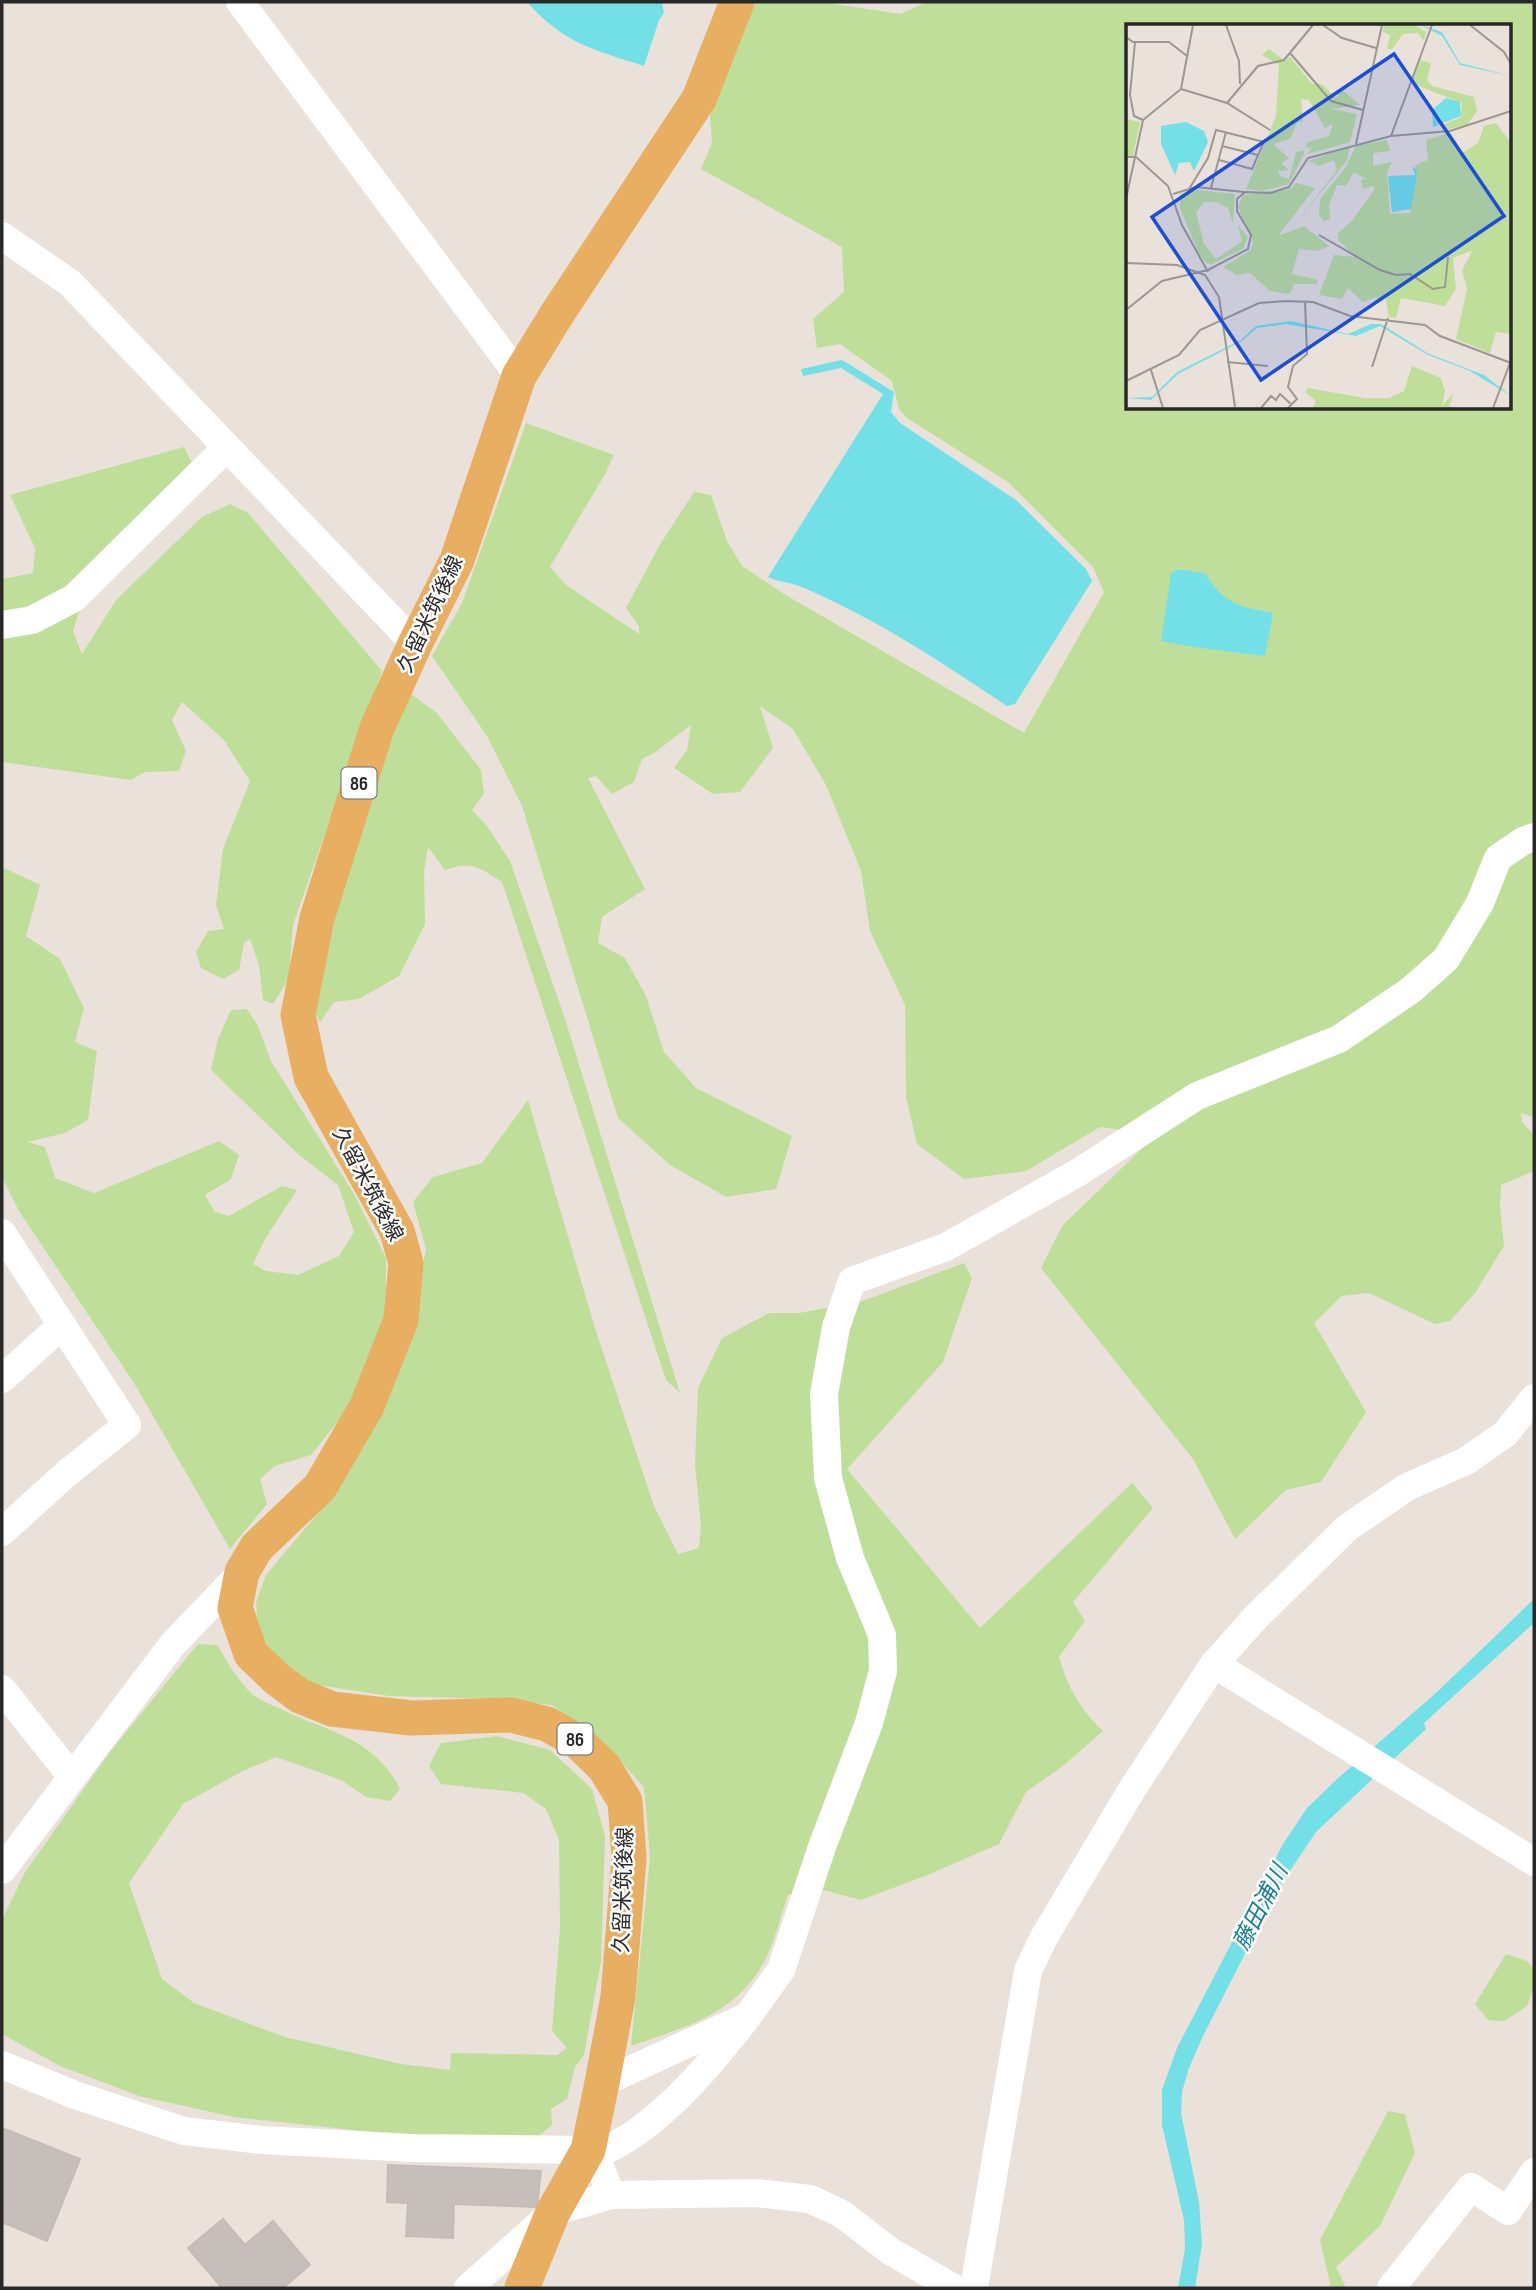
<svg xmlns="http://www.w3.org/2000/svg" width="1536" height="2290" font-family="'Sofia Sans Condensed','Noto Sans JP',sans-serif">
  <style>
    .green { fill: #bfde9a; fill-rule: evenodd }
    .water { fill: #73e0e7 }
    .building { fill: #c6bebb; stroke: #c5bcb5; stroke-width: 2 }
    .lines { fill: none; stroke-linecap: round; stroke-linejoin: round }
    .minor { stroke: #fff; stroke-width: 28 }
    .major { stroke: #e8ae62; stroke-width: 35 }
    .labels { text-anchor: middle; stroke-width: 5; stroke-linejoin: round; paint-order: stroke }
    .shield { fill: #fff; stroke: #696969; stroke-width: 2 }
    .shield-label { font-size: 19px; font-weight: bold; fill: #292929 }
    .street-label { font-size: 21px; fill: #292929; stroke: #fff }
    .water-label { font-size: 23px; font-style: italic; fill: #147f91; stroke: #fff }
    .inset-road { fill: none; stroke: #9d9794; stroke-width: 2 }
    .view { fill: #1d4ed8; fill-opacity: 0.15; stroke: #1d4ed8; stroke-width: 3.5 }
    .inset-edge { fill: none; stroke: #292929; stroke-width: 3.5 }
  </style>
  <rect width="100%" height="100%" fill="#eae1db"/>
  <!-- green -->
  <g class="green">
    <path d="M751,2H821L901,14L926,2H1534V1117L1521,1113L1522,1122L1534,1135V1171L1501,1185L1500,1207L1504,1246L1475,1293L1450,1321L1435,1324L1369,1293L1342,1296L1314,1323L1366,1412L1321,1482L1286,1490L1235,1539L1193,1459L1041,1268L1062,1226L1157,1134L1100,1127L1026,1171L964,1179L917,1144L906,1097L905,1005L870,931L861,871L826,785L793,729L760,706L773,748L740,792L713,794L674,768L687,750L691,725L654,753L642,759L634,782L612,794L596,776L588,778L645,889L602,917L598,943L625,958L646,996L664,1052L696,1088L792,1136L776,1189L726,1197L670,1165L618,1118L522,806L487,736L432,656L462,603L526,423L614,455L605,474L550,567L566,585L639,634V626L626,608L659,546L694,492L711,495L727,541L742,566L784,594L1024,733L1104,592L1093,567L1008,482L907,418L899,409L892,381L840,344L817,348L813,319L844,292L842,247L701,169L712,143L710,116ZM1128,26H1510V408H1128Z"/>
    <path d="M184,447L192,463L94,565L73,631L82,654L116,600L202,517L230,504L248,513L382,671L293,925L289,978L273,1004L263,1000L259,965L250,939L244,943L239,970L223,979L201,968L196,952L208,931L224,929L216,905L223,849L250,781L224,740L182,702L172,720L186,751L179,771L145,772L131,780L2,762V579L33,573L35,548L10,495Z"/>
    <path d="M408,692L437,713L481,770L484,794L472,810L487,826L510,861L565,1019L680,1393L666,1380L502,882C478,867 473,861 445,870L428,847L424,872L425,924L399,976L359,999L334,1002L320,1022L311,1005L313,970Z"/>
    <path d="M2,867L40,885L26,936L60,959L84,1008L75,1042L97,1051L88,1120L65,1133L27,1142L45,1147L55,1178L94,1193L219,1141L239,1155L231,1179L205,1195L215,1212L229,1216L282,1186L297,1190L265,1239L253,1264L266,1271L298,1275L339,1256L354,1232L338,1185L299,1155L211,1070L218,1039L231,1010L247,1009L258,1026L271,1061L354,1194L386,1258V1311L355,1400L311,1455L275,1466L260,1479L267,1504L230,1549L134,1383L19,1211L2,1177Z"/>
    <path d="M528,1100L594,1325L654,1506L678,1554L699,1548L701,1526L695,1464L698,1388L722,1338L769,1313H799L863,1301L964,1263L972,1278L943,1362L847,1469L980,1628L1132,1483L1153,1508L1073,1602L1085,1621L1059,1657C1067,1686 1081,1711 1103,1731L1063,1766L1026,1792L999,1844L925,1876L861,1900L823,1890L788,1895C781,1915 776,1937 767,1956C738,2015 687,2026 631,2046L650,1857L644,1787L605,1744L552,1705L500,1699L389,1696L311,1684L273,1655L258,1629L256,1602L266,1575L333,1495L405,1357L426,1249L413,1202L433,1177L482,1163Z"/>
    <path d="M198,1644L217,1645C227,1661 238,1681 252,1694C258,1700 268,1703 276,1707C324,1731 374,1736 400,1789L390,1801L366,1797L341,1780L276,1757L243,1771L183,1804L129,1883L162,1979L194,2003L285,2037L401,2064L450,2070L451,2053L557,2055L567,2048L552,2031L560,1928L559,1840L546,1809L523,1793L441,1784L429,1766L441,1743L497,1736L550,1750L592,1789L605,1836L601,1961L584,2055L575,2067L567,2099L551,2109L552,2125L535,2139L427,2138L234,2117L139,2096L60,2066L2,2034V1920L24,1874L109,1753Z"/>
    <path d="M1506,1954L1527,1961L1534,1970V1986L1527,2006L1504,2021L1488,2020L1475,2004Z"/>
    <path d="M1388,2111L1405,2114L1415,2153L1380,2226L1336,2267L1346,2288H1331L1320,2240Z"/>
  </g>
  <!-- water -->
  <g class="water">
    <path d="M527,2H662L664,13L659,20L644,66C594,50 563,43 527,2Z"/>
    <path d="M842,360L894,392L891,412L900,423L1016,500L1086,569L1092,581L1015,704L1007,706C941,662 872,616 799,586C789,582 778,582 768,577L883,394L841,368L803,376L801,369Z"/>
    <path d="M1179,569L1206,574C1223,604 1241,607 1273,613L1265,656L1193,647L1161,641L1171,573Z"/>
    <path d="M1534,1599V1623L1424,1723L1426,1729L1316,1832L1279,1887L1203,2036L1189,2068L1182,2092L1181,2113L1199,2202L1202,2244L1195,2288H1178L1185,2249L1184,2220L1162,2125V2090L1177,2048L1283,1844L1307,1808L1336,1780L1437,1692Z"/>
  </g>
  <!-- building -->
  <g class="building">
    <path d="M2,2128L80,2159L47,2241L2,2222Z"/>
    <path d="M388,2165L541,2171L537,2207L454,2204L453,2238L406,2236L408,2203L387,2202Z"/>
    <path d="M223,2219L245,2245L273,2221L310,2265L283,2288H222L188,2248Z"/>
  </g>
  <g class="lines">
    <!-- minor -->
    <g class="minor">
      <path d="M240,2L519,376"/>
      <path d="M2,236L70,283L415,644"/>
      <path d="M2,625L32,620L74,598L226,448"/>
      <path d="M2,1233L127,1425L66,1474L2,1532"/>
      <path d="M2,1379L62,1325"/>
      <path d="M1214,1664L1534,1862"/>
      <path d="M2,1689L72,1777"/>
      <path d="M2,1870L173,1644L242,1572"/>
      <path d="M2,2065L75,2095L184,2131L262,2140L413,2148L588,2150L596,2156L611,2195"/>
      <path d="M602,2083L748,2016L781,1970L822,1847L869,1723L883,1671L882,1635L850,1558L828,1478L824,1394L836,1327L852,1281L946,1247L1079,1172L1197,1096L1339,1039L1411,990L1446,959L1480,903L1498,858L1523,841L1534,837"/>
      <path d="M596,2156C608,2149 622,2142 634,2134C678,2103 712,2062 745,2020"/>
      <path d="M468,2288L553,2212L611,2195L756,2193L810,2199L842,2214L890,2251L954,2288"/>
      <path d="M974,2288L1028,1971L1043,1939L1131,1791L1214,1664L1256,1617L1347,1528L1407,1487L1466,1461L1505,1434L1534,1398"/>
      <path d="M1391,2288L1471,2187L1508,2211L1534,2172"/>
    </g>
    <!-- major -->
    <path class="major" d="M522,2288L553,2212L588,2150L602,2083L618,1997L629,1858L625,1801L604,1767L577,1741L547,1724L511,1715L411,1718L332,1709L300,1696L277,1679L251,1654L235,1608L242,1572L257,1547L320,1487L367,1406L401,1320L406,1263L397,1231L311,1077L298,1015L317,918L377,728L415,644L457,560L519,376L557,314L699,99L737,2"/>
  </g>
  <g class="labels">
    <!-- shield labels -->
    <g class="shield">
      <rect x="341.5" y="767.5" width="35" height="31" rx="5"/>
      <rect x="557.5" y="1723.5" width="35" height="31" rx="5"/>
    </g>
    <g class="shield-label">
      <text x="359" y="790">86</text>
      <text x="575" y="1746">86</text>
    </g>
    <!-- street labels -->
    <g class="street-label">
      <text transform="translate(430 614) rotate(-65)" y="7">久留米筑後線</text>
      <text transform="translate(368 1184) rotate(62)" y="7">久留米筑後線</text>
      <text transform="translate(623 1890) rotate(-88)" y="7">久留米筑後線</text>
    </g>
    <!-- water labels -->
    <g class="water-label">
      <text transform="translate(1260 1907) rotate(-63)" y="8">藤田浦川</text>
    </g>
  </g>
  <!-- overview -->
  <g transform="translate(1126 24)">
    <rect width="385" height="385" fill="#eae1db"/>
    <path d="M258,1H288L300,8L298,17L292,9L277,10L266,25H261L264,11L257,8ZM143,25L159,37L164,33L186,60H196L210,74L216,66L234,81L205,85L231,90L224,118L181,130L186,124L180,123L181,118L203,112L207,100L199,104L183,76L175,75L177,97L171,99L164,115L147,120L163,134L155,139L163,146L152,147L154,152L163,155L170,128L178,126V130L163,160L136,167L120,165L150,92L153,41L136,31ZM293,36L305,39L301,57L306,62L348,73L351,87L341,101L318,106L317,101L335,93L336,79L285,59ZM0,95L14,98L7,132H0ZM370,99L385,119V310L370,308L364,329L330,315L341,265L336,246L347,226L327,234L330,265L319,282L275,274L270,294L263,293L259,271L256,278L250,273L237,278L222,264L216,275L193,271L208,231L230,233L212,216V209L226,197L248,166L247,162L237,165L235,156L240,155L228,148L220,162L211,161L203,181L204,195L198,197L193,192L194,175L220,143L230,122L261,116L264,127L247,129V142L266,138L261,149L264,190L284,189L290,141L302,136L300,116L323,109L336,129L352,119L358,102ZM224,122L221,136L169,201L211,146L208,136L193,142L183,137ZM170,159L189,164L152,212L178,202L203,222L191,227L173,225L166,250L192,256L191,260H168L164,270L144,267L124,249L111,251L97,243L125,226L127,218L112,183L117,171L166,164ZM71,166L109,170L107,200L102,184L90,178H78L70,188L78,220L90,235L116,217L112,201L122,213L117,225L86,240L80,239L72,228L54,184V170ZM286,342L315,354L319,367L316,382L328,369L323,382L329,384H187L190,377L179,368L182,364L239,374H263L278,367Z" fill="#bfde9a"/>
    <path d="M295,1L316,8L334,39L385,52L334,41L316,12ZM320,74L334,78L335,92L307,103L306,86ZM60,98L78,107L82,118L68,147L64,138L53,139L49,151L35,120V102ZM286,142L290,145L291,152L285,185L266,188L262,152L289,151ZM165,297L222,310L245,300H255L303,330L358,351L385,372L344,347L302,331L254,302L230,312L160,300L131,304L116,317L52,350L25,376L0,374L26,373L51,348L115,316L130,302Z" fill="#73e0e7"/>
    <path class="inset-road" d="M100,1L113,37L114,60M197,1L216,14L250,24M344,1L378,28L385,40M0,13L7,18H43L61,32M9,18L4,71L8,92L17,96M164,29L205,77L237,86M55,65L101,79L144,106M101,79L132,42L158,36L187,1M265,112L306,1M230,120L256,1M96,122L132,131M0,133H10L42,162L56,201L82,248M85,164L100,108M63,165L82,134L90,106L138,118L126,145L93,136M47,170L70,163L118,168M0,175L17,96L55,65L67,1M193,211L254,246L270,251L284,250L307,265L319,263L322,233M0,239L51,241L79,251L93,273L109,383M0,286L36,257L82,246L122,225L125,211L111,187V175L119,168L145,169L163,163L182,134L265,112L324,107L385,87M101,338L142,342M246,343L262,294M25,346L37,384M0,357L53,331L74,306L133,279L159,277L187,278L224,292L299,301L314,312L385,339M135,384L145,372L150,376L154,370L166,381M162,384L171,375L162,363L167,342L181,330L179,277M367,384L384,339"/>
    <path class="view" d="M268,30L378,192L135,356L26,193Z"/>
    <rect width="385" height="385" class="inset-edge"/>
  </g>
  <!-- border -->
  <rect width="1536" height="2290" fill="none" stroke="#292929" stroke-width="7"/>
</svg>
